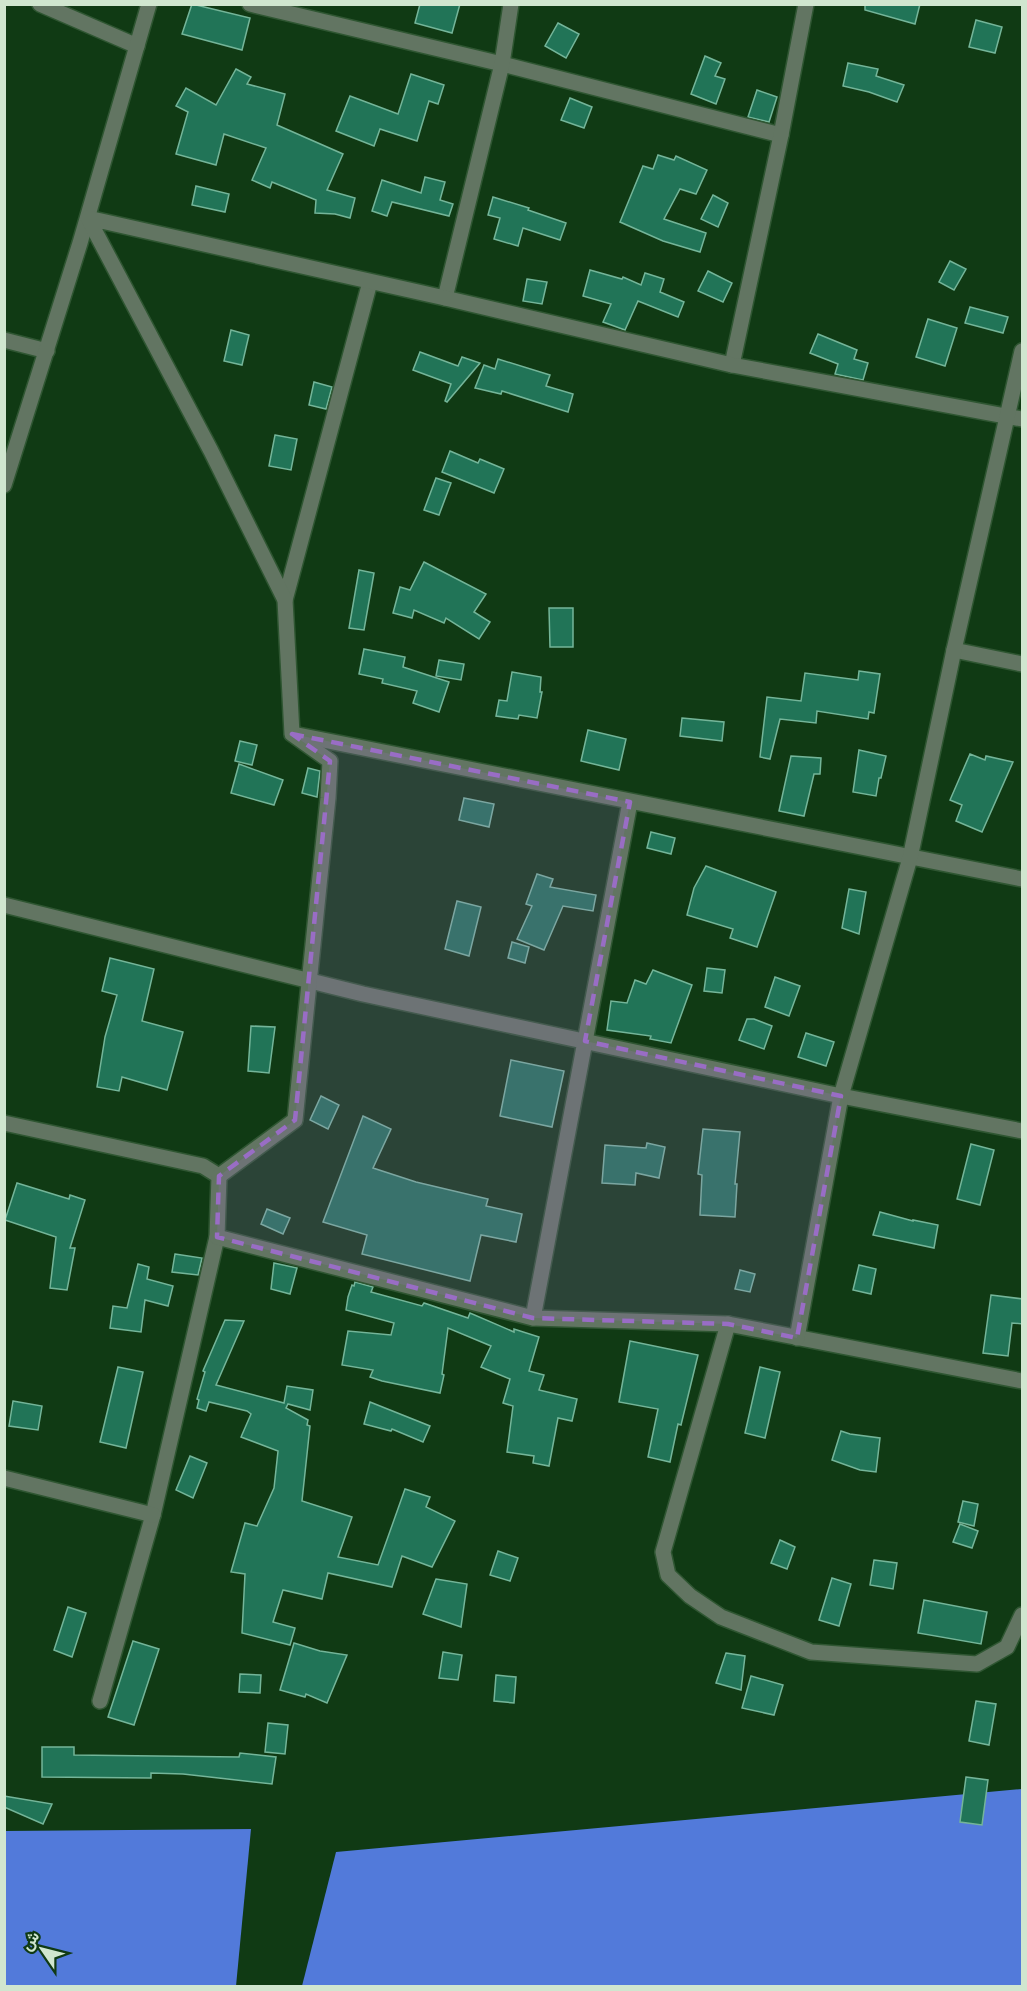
<svg xmlns="http://www.w3.org/2000/svg" width="1027" height="1991" font-family="'Times New Roman',Vazirmatn,serif">
  <style>
    .water { fill: #527ada }
    .building { fill: #217457; stroke: #74b599; stroke-width: 1.5 }
    .lines { fill: none; stroke-linecap: round; stroke-linejoin: round }
    .minor-casing { stroke: #2f5632; stroke-width: 18 }
    .minor { stroke: #627562; stroke-width: 15 }
    .marked { fill: #996dc5; fill-opacity: 0.2; stroke: #996dc5; stroke-width: 4.5; stroke-dasharray: 12 8; stroke-linejoin: round }
  </style>
  <rect width="100%" height="100%" fill="#103a14"/>
  <!-- water -->
  <g class="water">
    <path d="M1022,1789V1986H302L336,1852Z"/>
    <path d="M251,1829L236,1986H5V1831Z"/>
  </g>
  <!-- building -->
  <g class="building">
    <path d="M192,4L250,18L242,50L182,34Z"/>
    <path d="M420,4H460L452,33L415,23Z"/>
    <path d="M865,4H920L915,24L865,10Z"/>
    <path d="M976,20L1002,27L995,53L969,47Z"/>
    <path d="M558,23L579,34L566,58L545,46Z"/>
    <path d="M705,56L721,63L715,76L725,79L716,104L691,94Z"/>
    <path d="M848,63L878,69L876,76L904,85L897,102L869,92L843,86Z"/>
    <path d="M236,69L251,77L247,84L285,94L277,125L343,154L327,190L355,198L350,218L335,214L315,213L316,200L272,182L270,188L252,180L266,148L224,134L216,165L176,154L188,112L176,106L186,88L216,105Z"/>
    <path d="M411,74L444,85L438,104L429,101L417,141L380,129L374,146L336,131L350,96L398,114Z"/>
    <path d="M757,90L777,97L769,122L748,117Z"/>
    <path d="M570,98L592,107L584,128L561,120Z"/>
    <path d="M658,155L674,160L676,156L707,170L696,194L680,189L664,219L706,233L700,252L663,241L620,222L643,166L653,169Z"/>
    <path d="M425,177L445,182L440,200L453,204L449,216L392,202L387,216L372,211L382,180L421,193Z"/>
    <path d="M196,186L229,194L225,212L192,205Z"/>
    <path d="M713,195L728,203L718,227L701,219Z"/>
    <path d="M493,197L529,208L528,210L566,223L560,240L523,228L518,246L494,239L500,218L488,215Z"/>
    <path d="M950,261L966,269L954,290L939,282Z"/>
    <path d="M590,270L622,279L623,277L641,285L645,273L664,279L660,292L684,302L678,317L638,301L625,330L603,322L611,304L583,296Z"/>
    <path d="M708,271L732,283L723,302L698,291Z"/>
    <path d="M527,279L547,282L542,304L523,301Z"/>
    <path d="M970,307L1008,317L1003,333L965,323Z"/>
    <path d="M928,319L957,328L945,366L916,357Z"/>
    <path d="M231,330L249,335L242,365L224,361Z"/>
    <path d="M818,334L857,350L854,359L868,363L863,380L835,374L838,364L810,353Z"/>
    <path d="M420,352L458,366L462,357L480,363L447,402L445,401L451,384L413,370Z"/>
    <path d="M498,359L550,375L546,386L573,394L568,412L502,391L501,394L475,388L484,365L495,369Z"/>
    <path d="M314,382L332,387L326,409L309,405Z"/>
    <path d="M275,435L297,439L291,470L269,466Z"/>
    <path d="M450,451L478,463L480,459L504,469L494,493L442,472Z"/>
    <path d="M436,478L451,483L439,515L424,510Z"/>
    <path d="M424,562L486,594L474,612L490,622L479,639L446,618L444,623L414,610L412,618L393,613L400,587L410,590Z"/>
    <path d="M359,570L374,573L364,630L349,628Z"/>
    <path d="M549,608H573V647H550Z"/>
    <path d="M364,649L405,657L403,667L449,682L439,712L413,703L417,691L382,683L383,679L359,674Z"/>
    <path d="M439,660L464,664L461,680L436,676Z"/>
    <path d="M859,671L880,674L874,713L869,712L868,719L817,711L816,723L780,719L770,759L760,757L767,697L801,701L805,673L858,680Z"/>
    <path d="M512,672L541,677L540,692H542L537,718L519,715L518,719L496,716L499,700L507,701Z"/>
    <path d="M682,718L724,722L722,741L680,736Z"/>
    <path d="M588,730L626,739L619,770L581,761Z"/>
    <path d="M240,741L257,745L252,765L235,761Z"/>
    <path d="M859,750L886,756L881,778H879L876,796L853,792Z"/>
    <path d="M970,754L985,760L986,756L1013,762L982,832L956,821L962,805L950,800Z"/>
    <path d="M791,756L821,758L820,774H814L804,816L779,811Z"/>
    <path d="M239,764L283,780L274,805L231,793Z"/>
    <path d="M308,768L320,771L317,797L302,793Z"/>
    <path d="M464,798L494,804L489,827L459,820Z"/>
    <path d="M651,832L675,838L671,854L647,848Z"/>
    <path d="M706,866L776,892L757,947L730,938L733,929L687,915L694,888Z"/>
    <path d="M537,874L553,879L550,887L596,895L593,911L563,906L544,950L517,939L532,906L526,904Z"/>
    <path d="M849,889L866,892L859,934L842,928Z"/>
    <path d="M457,901L481,907L469,956L445,949Z"/>
    <path d="M512,942L529,947L525,963L508,958Z"/>
    <path d="M110,958L154,969L142,1021L183,1032L167,1090L122,1077L119,1091L97,1087L105,1037L117,995L102,991Z"/>
    <path d="M707,968L725,970L722,993L704,991Z"/>
    <path d="M653,970L692,985L671,1043L650,1039L651,1036L607,1030L611,1001L627,1003L635,980L646,984Z"/>
    <path d="M775,977L800,986L789,1016L765,1007Z"/>
    <path d="M747,1019H754L772,1026L764,1049L739,1040Z"/>
    <path d="M251,1026L275,1027L269,1073L248,1071Z"/>
    <path d="M806,1033L834,1042L826,1066L798,1057Z"/>
    <path d="M511,1060L564,1071L552,1127L500,1116Z"/>
    <path d="M321,1096L339,1105L328,1129L310,1120Z"/>
    <path d="M363,1116L391,1129L373,1168L416,1182L488,1199L486,1206L522,1214L516,1242L481,1235L470,1281L362,1254L367,1235L323,1222Z"/>
    <path d="M703,1129L740,1132L735,1184H737L735,1217L700,1215L702,1175L698,1174Z"/>
    <path d="M647,1143L665,1147L659,1178L636,1173L635,1185L602,1183L605,1145L646,1148Z"/>
    <path d="M971,1144L994,1150L980,1205L957,1199Z"/>
    <path d="M17,1183L69,1199L70,1195L85,1200L70,1248H75L67,1290L50,1288L56,1237L5,1220Z"/>
    <path d="M267,1209L290,1218L283,1234L261,1224Z"/>
    <path d="M880,1212L913,1221V1220L938,1225L934,1248L873,1235Z"/>
    <path d="M175,1254L202,1258L198,1275L172,1272Z"/>
    <path d="M274,1263L297,1268L290,1294L271,1289Z"/>
    <path d="M138,1264L149,1267L147,1279L173,1286L168,1306L145,1300L141,1332L110,1328L113,1306L127,1308Z"/>
    <path d="M859,1265L876,1269L871,1294L853,1290Z"/>
    <path d="M740,1270L755,1274L750,1292L735,1289Z"/>
    <path d="M355,1282L373,1287L371,1292L422,1306L424,1303L468,1318L470,1313L514,1332V1329L539,1337L529,1371L544,1375L539,1390L577,1399L572,1421L558,1418L549,1466L533,1463L534,1456L507,1452L513,1406L503,1403L510,1379L481,1367L491,1346L448,1328L442,1374L444,1375L440,1393L382,1381L370,1377L373,1370L342,1365L348,1331L391,1335L394,1323L346,1310L348,1297L352,1285L354,1286Z"/>
    <path d="M991,1295L1023,1299V1324L1012,1323L1008,1356L983,1353Z"/>
    <path d="M225,1320L244,1321L216,1385L284,1403L287,1386L313,1390L310,1410L288,1404L286,1408L308,1420L307,1425L310,1426L302,1501L352,1517L338,1557L378,1565L405,1489L430,1497L426,1507L455,1521L432,1567L402,1556L392,1587L328,1573L322,1599L283,1590L273,1622L295,1628L290,1645L242,1633L245,1574L231,1572L245,1523L257,1526L274,1488L278,1451L241,1437L251,1414L247,1411L209,1402L206,1411L197,1408L199,1400L197,1399L205,1372L203,1371Z"/>
    <path d="M630,1341L698,1355L681,1425L678,1424L670,1462L648,1457L658,1409L619,1402Z"/>
    <path d="M118,1367L143,1372L126,1448L100,1442Z"/>
    <path d="M760,1367L780,1372L765,1438L745,1433Z"/>
    <path d="M13,1401L42,1406L38,1430L9,1426Z"/>
    <path d="M370,1402L430,1426L423,1442L392,1429L391,1431L364,1424Z"/>
    <path d="M841,1431L850,1434L880,1438L876,1472L860,1470L832,1460Z"/>
    <path d="M190,1456L207,1463L193,1498L176,1490Z"/>
    <path d="M963,1501L978,1504L974,1526L958,1522Z"/>
    <path d="M960,1524L978,1531L972,1548L953,1542Z"/>
    <path d="M780,1540L795,1547L787,1569L771,1563Z"/>
    <path d="M498,1551L518,1558L510,1581L490,1575Z"/>
    <path d="M874,1560L897,1563L893,1589L870,1585Z"/>
    <path d="M832,1578L851,1584L839,1626L819,1620Z"/>
    <path d="M436,1579L467,1584L461,1627L423,1614Z"/>
    <path d="M924,1600L987,1612L981,1644L918,1633Z"/>
    <path d="M68,1607L86,1613L72,1657L54,1650Z"/>
    <path d="M133,1641L159,1649L134,1725L108,1717Z"/>
    <path d="M294,1643L320,1651L347,1655L327,1703L306,1694L305,1697L280,1690Z"/>
    <path d="M443,1652L462,1655L458,1680L439,1678Z"/>
    <path d="M726,1653L745,1656L741,1690L716,1683Z"/>
    <path d="M240,1674L261,1675L260,1693L239,1692Z"/>
    <path d="M496,1675L516,1677L514,1703L494,1701Z"/>
    <path d="M751,1676L783,1685L774,1715L742,1708Z"/>
    <path d="M976,1701L996,1704L989,1745L969,1741Z"/>
    <path d="M268,1723L288,1725L285,1754L265,1752Z"/>
    <path d="M42,1747H74V1755L239,1757L240,1753L276,1757L272,1784L183,1774L151,1773V1778L42,1777Z"/>
    <path d="M966,1777L988,1780L982,1825L960,1822Z"/>
    <path d="M4,1796L52,1804L43,1824L4,1807Z"/>
  </g>
  <g class="lines">
    <defs>
      <g id="minor">
        <path d="M40,4L137,46"/>
        <path d="M250,4L502,64L781,135"/>
        <path d="M445,298L502,64L511,4"/>
        <path d="M4,340L47,351"/>
        <path d="M732,365L781,135L806,4"/>
        <path d="M4,485L80,243L149,4"/>
        <path d="M285,600L370,282"/>
        <path d="M954,650L1022,664"/>
        <path d="M298,735L1022,879"/>
        <path d="M4,905L363,994L841,1096L1022,1131"/>
        <path d="M4,1123L203,1166L219,1176L217,1237L153,1515L100,1701"/>
        <path d="M219,1176L295,1120L328,798L330,761L292,734L285,600L211,451L88,218L445,298L732,365L1022,419"/>
        <path d="M217,1237L533,1318L728,1324L1022,1381"/>
        <path d="M533,1318L630,802"/>
        <path d="M728,1324L663,1552L668,1575L690,1596L721,1617L811,1652L977,1664L1007,1647L1022,1615"/>
        <path d="M797,1338L841,1096L910,858L954,650L1022,351"/>
        <path d="M4,1478L153,1515"/>
      </g>
    </defs>
    <!-- minor casing -->
    <use href="#minor" class="minor-casing"/>
    <!-- minor -->
    <use href="#minor" class="minor"/>
  </g>
  <!-- marked area -->
  <path class="marked" d="M292,734L630,802L585,1041L841,1096L797,1338L728,1324L533,1318L217,1237L219,1176L295,1120L330,761Z"/>
  <!-- border -->
  <rect width="1027" height="1991" fill="none" stroke="#d0e6cf" stroke-width="12"/>
  <!-- north arrow -->
  <g transform="translate(42 1949) rotate(305)" stroke="#103a14" stroke-width="4.5" paint-order="stroke">
  <path d="M0-4.5L10 22L0 15L-10 22Z" fill="#d0e6cf"/>
  <text y="-9" font-size="16" font-weight="bold" text-anchor="middle" fill="#d0e6cf">ش</text>
  </g>
</svg>
